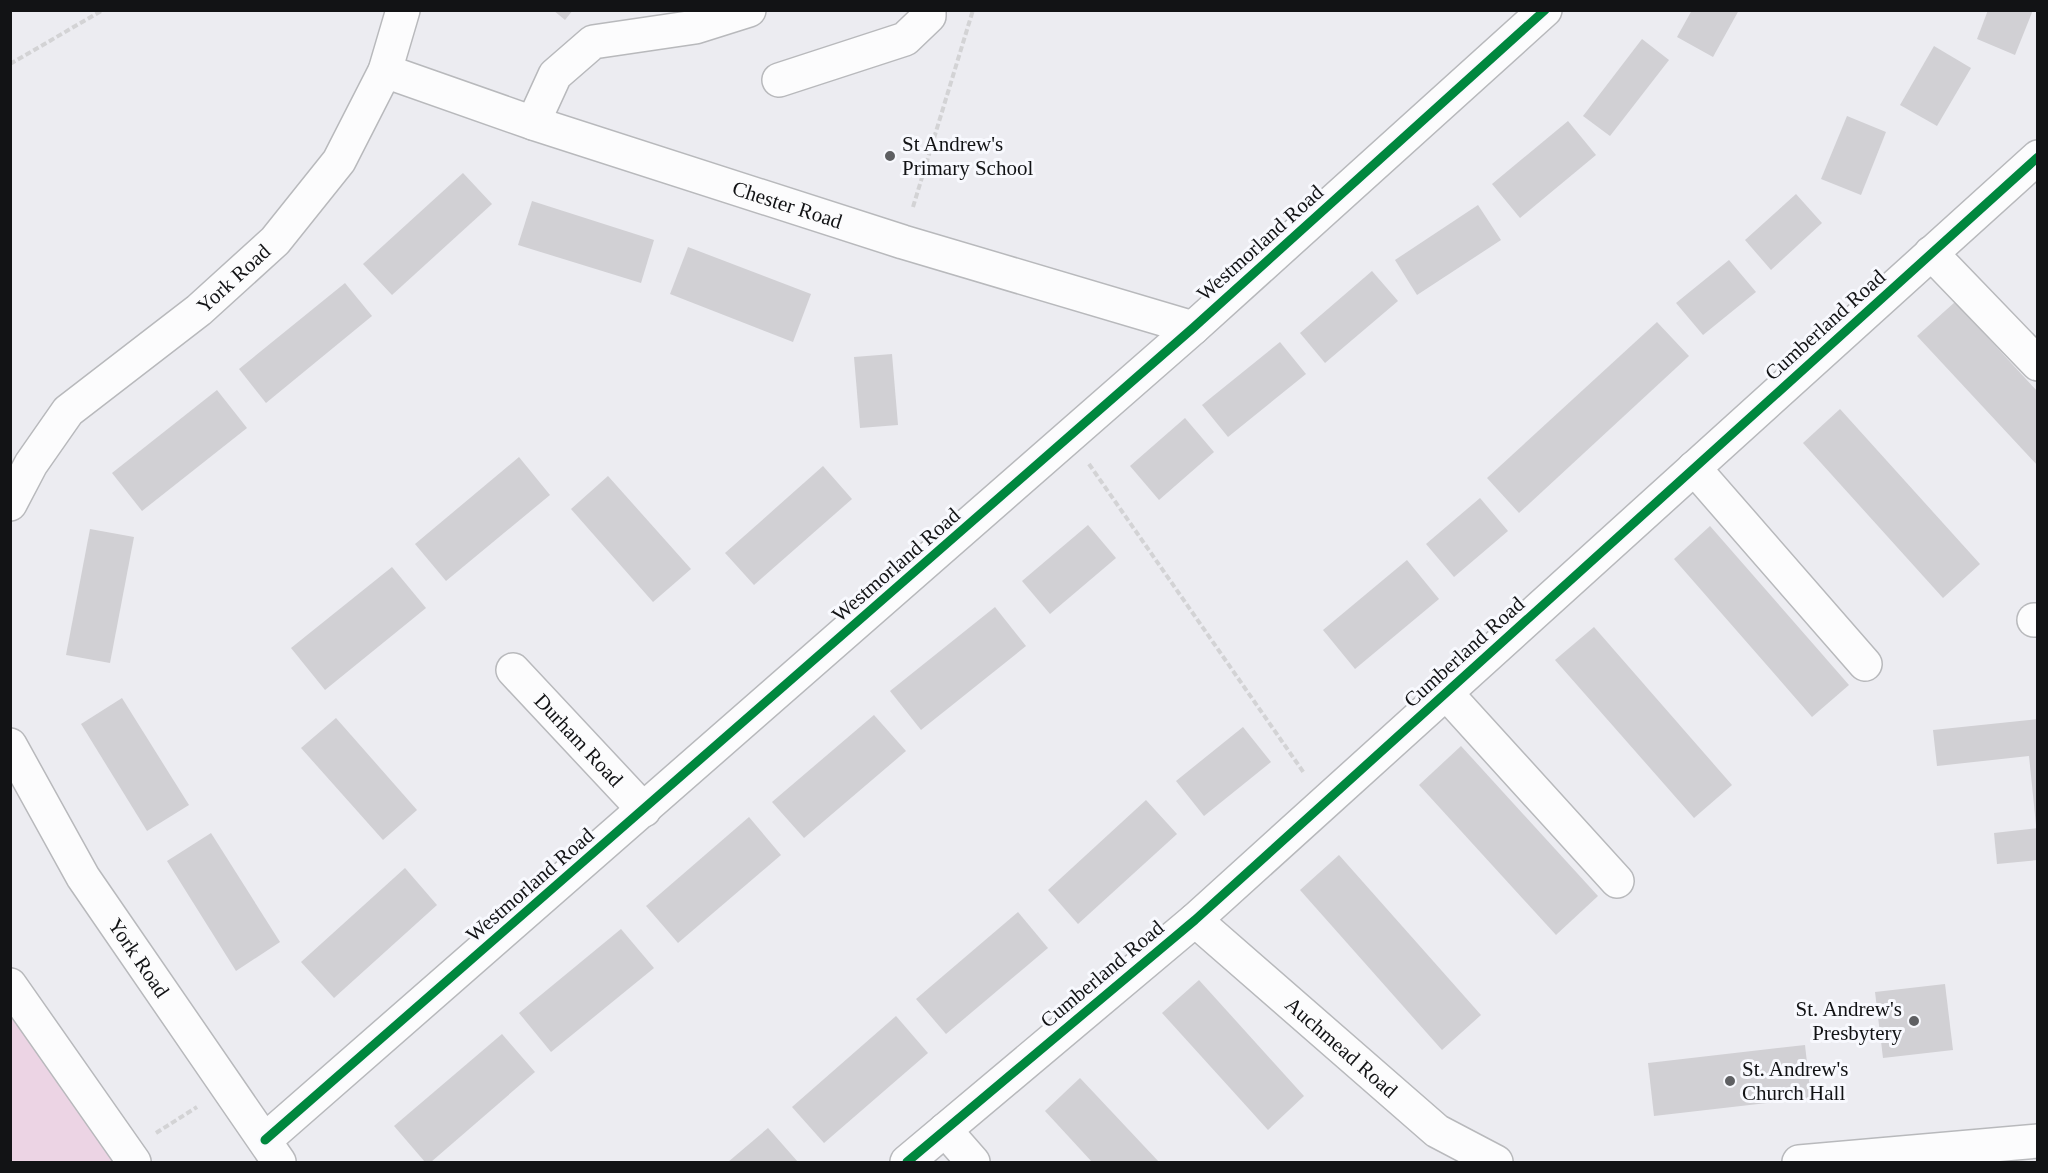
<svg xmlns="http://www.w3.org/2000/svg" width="2048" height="1173" font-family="'Times New Roman',serif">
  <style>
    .green { fill: #ecd4e4 }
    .building { fill: #d1d0d4 }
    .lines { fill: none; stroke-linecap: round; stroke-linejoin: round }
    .minor-casing { stroke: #b8b9bc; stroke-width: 36 }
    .path { stroke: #d3d3d5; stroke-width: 4; stroke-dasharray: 6 3; stroke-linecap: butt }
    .minor { stroke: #fcfcfd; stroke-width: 33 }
    .cycleway-casing { stroke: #f8f9fe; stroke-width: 13 }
    .cycleway { stroke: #00873e; stroke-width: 9 }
    .poi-dot { fill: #5e5f62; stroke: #f8f9fe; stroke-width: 2 }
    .labels { text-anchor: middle; stroke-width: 6; stroke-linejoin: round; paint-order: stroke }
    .poi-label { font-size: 21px; fill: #121315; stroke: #f8f9fe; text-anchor: start }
    .street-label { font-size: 21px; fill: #121315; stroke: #f8f9fe }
  </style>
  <rect width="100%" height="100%" fill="#ececf1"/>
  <!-- green -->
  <path class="green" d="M11,965L141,1162H11Z"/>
  <!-- building -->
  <g class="building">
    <path d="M553,10H573L565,20Z"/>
    <path d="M1692,10H1739L1713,57L1677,37Z"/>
    <path d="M1988,10H2033L2015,55L1977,39Z"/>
    <path d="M1642,39L1669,60L1610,136L1583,116Z"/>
    <path d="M1934,46L1971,68L1937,126L1900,105Z"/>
    <path d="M1847,116L1886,132L1861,195L1821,179Z"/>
    <path d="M1568,121L1596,155L1520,218L1492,184Z"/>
    <path d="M463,173L492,204L392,295L363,264Z"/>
    <path d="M1796,194L1822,223L1771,270L1745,240Z"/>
    <path d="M532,201L654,240L641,283L518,245Z"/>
    <path d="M1478,205L1501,240L1417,295L1395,260Z"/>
    <path d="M688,247L811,294L793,342L670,294Z"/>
    <path d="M1729,260L1756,292L1703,335L1676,303Z"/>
    <path d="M1372,271L1398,301L1325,363L1300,333Z"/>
    <path d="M345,283L372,316L266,403L239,369Z"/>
    <path d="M1955,302L2038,392V466L1917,336Z"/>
    <path d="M1657,322L1689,356L1519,513L1487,478Z"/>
    <path d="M1280,342L1306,374L1228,437L1202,405Z"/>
    <path d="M892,354L898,425L860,428L854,357Z"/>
    <path d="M217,390L247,428L142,511L112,473Z"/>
    <path d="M1840,409L1980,564L1943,598L1803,443Z"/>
    <path d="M1185,418L1214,452L1159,500L1130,466Z"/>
    <path d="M519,457L550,495L446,581L415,544Z"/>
    <path d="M823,466L852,499L754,585L725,553Z"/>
    <path d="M608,476L691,569L653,602L571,509Z"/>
    <path d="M1480,498L1508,531L1454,577L1426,544Z"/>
    <path d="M1088,525L1116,558L1050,614L1022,581Z"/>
    <path d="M1710,526L1849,685L1812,717L1674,559Z"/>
    <path d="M90,529L134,537L110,663L66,655Z"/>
    <path d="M1407,560L1439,599L1355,669L1323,630Z"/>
    <path d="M392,567L426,608L325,690L291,648Z"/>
    <path d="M995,607L1026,646L921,730L890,691Z"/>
    <path d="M1594,627L1732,785L1694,818L1555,660Z"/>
    <path d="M122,698L189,805L147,831L81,724Z"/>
    <path d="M874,715L906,751L804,838L772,802Z"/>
    <path d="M336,718L417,810L383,840L301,748Z"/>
    <path d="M2038,719V825H2036L2029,756L1937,766L1933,730Z"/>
    <path d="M1243,727L1271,762L1204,816L1176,781Z"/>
    <path d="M1461,746L1598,896L1556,935L1419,785Z"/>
    <path d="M1146,800L1177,834L1078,924L1048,890Z"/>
    <path d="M749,817L781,855L678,943L646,906Z"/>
    <path d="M2038,828V860L1997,864L1994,833Z"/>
    <path d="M211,833L280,942L236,971L167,861Z"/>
    <path d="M1339,855L1481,1015L1442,1050L1300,890Z"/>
    <path d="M405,868L437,905L334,998L301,962Z"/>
    <path d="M1018,912L1048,948L946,1034L916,999Z"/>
    <path d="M621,929L654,968L551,1052L519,1013Z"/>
    <path d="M1199,980L1304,1096L1268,1130L1162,1013Z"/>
    <path d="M1945,984L1953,1050L1883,1058L1875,992Z"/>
    <path d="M896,1016L928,1053L824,1143L792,1107Z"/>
    <path d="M502,1034L535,1072L431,1162H425L394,1126Z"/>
    <path d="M1805,1045L1811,1098L1654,1116L1648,1063Z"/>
    <path d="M1080,1078L1159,1162H1092L1045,1111Z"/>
    <path d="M768,1128L798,1162H728Z"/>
  </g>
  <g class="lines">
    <defs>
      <g id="minor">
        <path id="s1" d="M385,71L533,123L903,242L1193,328"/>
        <path d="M779,80L905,39L929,16V10"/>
        <path d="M533,123L555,75L593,42L695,27L749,10"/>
        <path d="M1931,253L2038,364"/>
        <path d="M1694,468L1865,664"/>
        <path id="s2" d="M10,504L31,464L68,411L199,310L275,241L339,161L385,71L403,10"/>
        <path d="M2034,620H2038"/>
        <path id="s3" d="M513,670L644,810"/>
        <path d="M1446,693L1617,881"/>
        <path id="s4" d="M10,745L83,877L279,1162"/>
        <path id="s5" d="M1195,920L1437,1131L1496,1162"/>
        <path d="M10,985L134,1162"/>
        <path d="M945,1130L973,1162"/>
        <path d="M265,1140L1193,328L1545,10"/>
        <path d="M907,1162L1195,920L2038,157"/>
        <path d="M1799,1162L2038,1141"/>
      </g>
    </defs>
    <!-- minor casing -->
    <use href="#minor" class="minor-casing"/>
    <!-- path -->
    <g class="path">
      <path d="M10,64L103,10"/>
      <path d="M913,207L973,10"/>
      <path d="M1089,464L1304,773"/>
      <path d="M156,1133L197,1107"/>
    </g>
    <!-- minor -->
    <use href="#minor" class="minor"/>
    <defs>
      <g id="cycleway">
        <path d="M265,1140L1193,328L1545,10"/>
        <path d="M907,1162L1195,920L2038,157"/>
      </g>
    </defs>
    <!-- cycleway casing -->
    <use href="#cycleway" class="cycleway-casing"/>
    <!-- cycleway -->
    <use href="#cycleway" class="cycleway"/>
  </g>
  <!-- markers -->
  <g class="poi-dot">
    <circle cx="890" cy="156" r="6"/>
    <circle cx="1914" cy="1021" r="6"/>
    <circle cx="1730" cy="1081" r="6"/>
  </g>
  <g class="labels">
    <!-- poi labels -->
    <g class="poi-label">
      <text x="902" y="151">St Andrew's<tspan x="902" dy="24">Primary School</tspan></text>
      <text x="1902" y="1016" text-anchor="end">St. Andrew's<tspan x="1902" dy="24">Presbytery</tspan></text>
      <text x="1742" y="1076">St. Andrew's<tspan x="1742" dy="24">Church Hall</tspan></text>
    </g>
    <!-- street labels -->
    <g class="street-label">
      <text dy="7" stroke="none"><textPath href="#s1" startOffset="424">Chester Road</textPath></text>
      <text transform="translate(1260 243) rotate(-42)" y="7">Westmorland Road</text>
      <text dy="7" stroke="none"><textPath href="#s2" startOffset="322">York Road</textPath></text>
      <text transform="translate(1825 325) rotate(-42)" y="7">Cumberland Road</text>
      <text transform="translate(896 565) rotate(-41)" y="7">Westmorland Road</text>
      <text transform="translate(1464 652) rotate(-42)" y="7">Cumberland Road</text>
      <text dy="7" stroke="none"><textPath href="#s3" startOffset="96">Durham Road</textPath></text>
      <text transform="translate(530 885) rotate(-41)" y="7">Westmorland Road</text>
      <text dy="7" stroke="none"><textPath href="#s4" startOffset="249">York Road</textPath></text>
      <text transform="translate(1102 974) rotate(-40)" y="7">Cumberland Road</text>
      <text dy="7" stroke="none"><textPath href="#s5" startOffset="194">Auchmead Road</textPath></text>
    </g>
  </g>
  <!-- border -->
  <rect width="2048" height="1173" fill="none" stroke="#121315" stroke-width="24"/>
</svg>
